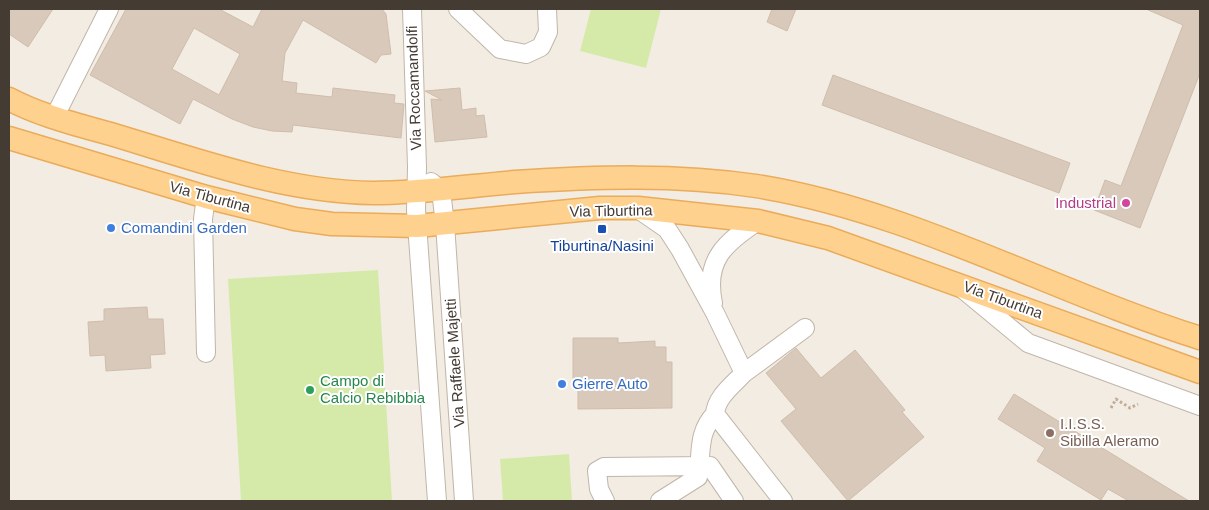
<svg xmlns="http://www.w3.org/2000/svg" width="1209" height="510" font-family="Arial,sans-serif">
<rect width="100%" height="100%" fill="#f3ece3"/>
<path fill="#d5eaa9" d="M 591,9 L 661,9 L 646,68 L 580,51 Z
M 378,270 L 392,501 L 241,501 L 228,279 Z
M 569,454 L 572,501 L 503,501 L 500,459 Z"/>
<path fill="#d8c9bb" stroke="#d0bdab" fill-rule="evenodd" d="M 9,9 L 53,9 L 28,47 L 9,34 Z
M 126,9 L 219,9 L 253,27 L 262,9 L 382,9 L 386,14 L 391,54 L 381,55 L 376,63 L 303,20 L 285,53 L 282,81 L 297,83 L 296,93 L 332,97 L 333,88 L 395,95 L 394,103 L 404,104 L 401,138 L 293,125 L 292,132 L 272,131 L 253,127 L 232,119 L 193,99 L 180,124 L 90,75 ZM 194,28 L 240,54 L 219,95 L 172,69 Z
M 772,9 L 796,9 L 787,31 L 767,22 Z
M 1146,9 L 1200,9 L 1200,73 L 1140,228 L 1094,210 L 1105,180 L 1121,186 L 1183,25 Z
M 833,75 L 1070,163 L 1059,193 L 822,105 Z
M 460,88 L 462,110 L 476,108 L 476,116 L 484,115 L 487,137 L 435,142 L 431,99 L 442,100 L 425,91 Z
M 147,307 L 148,319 L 163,319 L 165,354 L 150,355 L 151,368 L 106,371 L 105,355 L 90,356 L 88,322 L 104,321 L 104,309 Z
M 573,338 L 618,338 L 618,343 L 655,341 L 655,347 L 666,347 L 666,362 L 672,362 L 672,408 L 578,409 L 578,387 L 573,387 Z
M 796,348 L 821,378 L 855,350 L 905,410 L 902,412 L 924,437 L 848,501 L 781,421 L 796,409 L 766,373 Z
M 1014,394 L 1189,501 L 1129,501 L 1108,489 L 1101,500 L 1037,461 L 1045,448 L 998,419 Z"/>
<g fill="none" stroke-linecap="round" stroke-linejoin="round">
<g stroke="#c1b5a8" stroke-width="20">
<path id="minor" d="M 412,9 L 417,167 L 416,210 L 437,501
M 458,9 L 500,49 L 526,54 L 541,47 L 548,32 L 547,9
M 55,116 L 109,9
M 431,182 L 441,191 L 445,224 L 464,501
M 638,209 L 667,229 L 680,249 L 715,313 L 744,373 L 805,328
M 964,290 L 1028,343 L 1200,406
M 713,303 C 704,260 725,243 758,221
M 206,353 L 203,219 L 206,197
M 744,373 C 733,385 716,397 715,414 L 783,501
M 605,501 L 599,489 L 597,471 L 604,467 L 710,466 L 734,501
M 660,501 L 698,477 C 702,453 697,433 715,414"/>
</g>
<g stroke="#eaac5a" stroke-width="25">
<path id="major" d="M 9,99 C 41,116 79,125 114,135 C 197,160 285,192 373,193 C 421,193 467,186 515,182 C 595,177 676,174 756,186 C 909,210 1053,292 1200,338
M 9,138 L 206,197 L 295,219 L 332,224 L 417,226 L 600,208 L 638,208 L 758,221 L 828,238 L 1200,372"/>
</g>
<path stroke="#c1ac96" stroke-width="3" stroke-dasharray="2.5 2.5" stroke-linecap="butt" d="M 1111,408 L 1116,399 L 1130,408 L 1138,404"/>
<use href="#minor" stroke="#fff" stroke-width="18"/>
<use href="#major" stroke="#ffd18f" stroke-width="22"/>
</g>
<circle fill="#d1479c" stroke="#fff" stroke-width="2" cx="1126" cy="203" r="5"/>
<g fill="#3f7fe0" stroke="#fff" stroke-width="2">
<circle cx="111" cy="228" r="5"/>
<circle cx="562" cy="384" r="5"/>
</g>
<rect fill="#1a4fb4" stroke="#fff" stroke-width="2" x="597" y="224" width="10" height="10" rx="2.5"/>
<circle fill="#2e9e5b" stroke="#fff" stroke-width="2" cx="310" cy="390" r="5"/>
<circle fill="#8d6e63" stroke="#fff" stroke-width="2" cx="1050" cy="433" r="5"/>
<g text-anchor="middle" stroke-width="4" stroke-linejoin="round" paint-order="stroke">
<g font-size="15" fill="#443b33" stroke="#fff">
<text transform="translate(414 88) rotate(-92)" y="5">Via Roccamandolfi</text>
<text transform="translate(210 197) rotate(15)" y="5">Via Tiburtina</text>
<text transform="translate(611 211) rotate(-1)" y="5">Via Tiburtina</text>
<text transform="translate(1003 300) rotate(20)" y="5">Via Tiburtina</text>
<text transform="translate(455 363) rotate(-94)" y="5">Via Raffaele Majetti</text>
</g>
<g font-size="15" fill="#b23c85" stroke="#fff" text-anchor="end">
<text x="1116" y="208">Industrial</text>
</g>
<g font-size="15" fill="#366cbe" stroke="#fff" text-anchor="start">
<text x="121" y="233">Comandini Garden</text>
<text x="572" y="389">Gierre Auto</text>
</g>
<g font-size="15" fill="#164399" stroke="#fff">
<text x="602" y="251">Tiburtina/Nasini</text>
</g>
<g font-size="15" fill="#27864d" stroke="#fff" text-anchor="start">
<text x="320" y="386">Campo di<tspan x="320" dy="17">Calcio Rebibbia</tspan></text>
</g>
<g font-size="15" fill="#785e54" stroke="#fff" text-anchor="start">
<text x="1060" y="429">I.I.S.S.<tspan x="1060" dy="17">Sibilla Aleramo</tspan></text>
</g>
</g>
<rect width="1209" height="510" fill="none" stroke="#443b33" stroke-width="20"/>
</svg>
